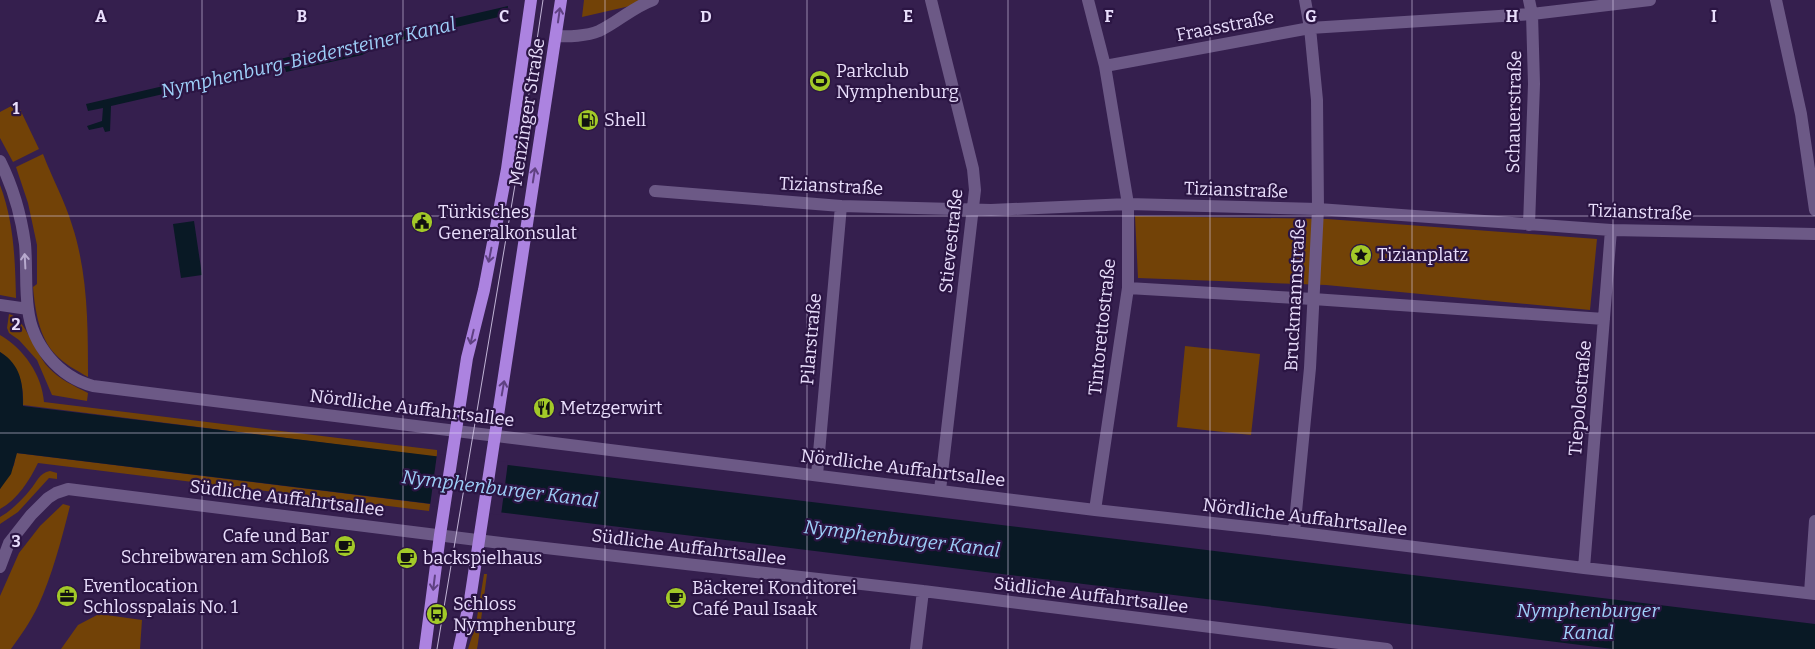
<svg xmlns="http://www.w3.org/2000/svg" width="1815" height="649" font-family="Bitter,serif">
<rect width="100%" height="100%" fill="#351f4e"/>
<path fill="#724207" d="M 584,0 L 656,0 L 582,17 Z
M 17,103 L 39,149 L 13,162 L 0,138 L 0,112 Z
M 43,154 C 52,178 65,201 72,225 C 88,273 88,327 88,377 C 76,370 64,364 55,354 C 39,337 35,310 33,287 L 37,284 L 37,245 L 28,203 L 16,167 Z
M 0,185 C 14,222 15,259 16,298 L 0,295 Z
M 1135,216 L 1327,219 L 1597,239 L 1590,310 L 1326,285 L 1138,278 Z
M 9,314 C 25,318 35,353 48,367 C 59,379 74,386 88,393 L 87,401 L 52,395 L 37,360 L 19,340 L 9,333 L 7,328 Z
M 0,335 C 24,349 42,375 44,402 L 437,450 L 437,457 L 23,405 C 24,384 19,365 0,352 Z
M 1185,346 L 1260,354 L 1251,435 L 1177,427 Z
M 16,453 L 430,504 L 429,511 L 38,463 C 29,481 18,499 0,509 L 0,489 L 14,465 Z
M 50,471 L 57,473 L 57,479 L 49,478 L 18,512 L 0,524 L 0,517 C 11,511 22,500 30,490 C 37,482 39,473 50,471 Z
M 63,504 L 70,506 C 62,538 52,576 38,606 C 31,621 21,635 11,649 L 0,649 L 0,596 L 19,553 L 40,526 Z
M 484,574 L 487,574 L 478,643 L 477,649 L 468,649 L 476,624 Z
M 99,614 L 142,620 L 140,649 L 61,649 L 78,625 Z"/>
<path fill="#091925" d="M 508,6 L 507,15 L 384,44 L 362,55 L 286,72 L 285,68 L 242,76 L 111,106 L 110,131 L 105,132 L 103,127 L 89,130 L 87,126 L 102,121 L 103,108 L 88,111 L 86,104 Z
M 194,221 L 202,275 L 181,278 L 173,224 Z
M 0,352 C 21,365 23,383 23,406 L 1815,624 L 1815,649 L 1613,649 L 17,453 L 11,474 L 0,489 Z"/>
<path fill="#351f4e" d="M 437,454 L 508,462 L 501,515 L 430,506 Z"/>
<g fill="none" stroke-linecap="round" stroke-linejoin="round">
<path stroke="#6c5986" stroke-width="12" d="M 931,0 L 973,169 L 975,190 L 940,490
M 1088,0 L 1105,66 L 1128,204 L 1128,288 L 1095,510
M 1529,0 L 1532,14 L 1534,84 L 1529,225
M 1776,0 L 1801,114 L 1815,210
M 556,36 C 568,37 587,36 599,31 C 618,22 633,7 653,0
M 1105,66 L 1310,28 L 1532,14 L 1650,0
M 0,161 C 13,187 21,215 25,244 C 27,266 25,288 28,309 C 32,345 59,377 93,386 L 1095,510 L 1294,532 L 1584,568 L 1815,594
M 655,191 L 841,206 L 991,210 L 1128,204 L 1318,209 L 1611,230 L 1815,234
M 1128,288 L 1313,299 L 1604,319
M 0,305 L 28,309
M 817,475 L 841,206
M 1294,532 L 1310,368 L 1318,209 L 1317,100 L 1310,28 L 1305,0
M 0,567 L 9,543 L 31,515 L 48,498 L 56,493 L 68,489 L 493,542 L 923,591 L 1387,649
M 1584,568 L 1611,230
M 1810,593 L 1815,521
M 916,649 L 923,591"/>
<path stroke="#ac83e0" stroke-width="12" d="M 425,649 L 440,535 L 467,358 L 484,290 L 507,169 L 531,0
M 459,649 L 470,600 L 561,0"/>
<path stroke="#c1b4d6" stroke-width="1" d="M 437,649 L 517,173 L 543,0"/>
</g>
<defs><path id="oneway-shaft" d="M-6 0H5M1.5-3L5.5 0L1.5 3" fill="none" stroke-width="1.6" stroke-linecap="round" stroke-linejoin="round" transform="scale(1.25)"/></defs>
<g stroke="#5f4182">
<use href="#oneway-shaft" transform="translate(559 15) rotate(-82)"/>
<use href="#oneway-shaft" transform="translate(534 175) rotate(-81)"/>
<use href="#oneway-shaft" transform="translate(490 255) rotate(101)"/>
<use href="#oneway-shaft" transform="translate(472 337) rotate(103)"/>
<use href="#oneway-shaft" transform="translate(503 388) rotate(-80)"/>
<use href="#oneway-shaft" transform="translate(434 583) rotate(97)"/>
</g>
<use stroke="#b7a9cd" href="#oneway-shaft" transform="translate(25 261) rotate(-93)"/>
<path fill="none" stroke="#e9defc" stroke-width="1" stroke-opacity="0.55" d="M 202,0 L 202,649M 403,0 L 403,649M 605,0 L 605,649M 807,0 L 807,649M 1008,0 L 1008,649M 1210,0 L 1210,649M 1412,0 L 1412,649M 1613,0 L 1613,649M 0,216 L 1815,216M 0,433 L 1815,433"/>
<defs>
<g id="stadium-disc" transform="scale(1.125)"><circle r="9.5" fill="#a2c928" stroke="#2b1543"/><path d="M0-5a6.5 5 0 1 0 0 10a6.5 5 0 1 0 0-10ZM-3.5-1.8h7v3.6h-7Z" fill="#111"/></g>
<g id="fuel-disc" transform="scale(1.125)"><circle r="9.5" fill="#a2c928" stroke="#2b1543"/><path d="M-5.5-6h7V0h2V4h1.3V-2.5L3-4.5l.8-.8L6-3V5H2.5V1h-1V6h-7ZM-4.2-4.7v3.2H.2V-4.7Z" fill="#111"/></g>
<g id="civic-disc" transform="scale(1.125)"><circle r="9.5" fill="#a2c928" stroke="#2b1543"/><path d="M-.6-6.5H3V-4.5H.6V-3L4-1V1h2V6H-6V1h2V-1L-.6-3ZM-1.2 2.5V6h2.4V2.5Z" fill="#111"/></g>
<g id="sight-disc" transform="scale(1.125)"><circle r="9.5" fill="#a2c928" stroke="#2b1543"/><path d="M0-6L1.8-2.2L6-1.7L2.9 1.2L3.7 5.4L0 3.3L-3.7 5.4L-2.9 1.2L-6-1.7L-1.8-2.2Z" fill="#111"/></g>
<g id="restaurant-disc" transform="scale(1.125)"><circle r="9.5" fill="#a2c928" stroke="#2b1543"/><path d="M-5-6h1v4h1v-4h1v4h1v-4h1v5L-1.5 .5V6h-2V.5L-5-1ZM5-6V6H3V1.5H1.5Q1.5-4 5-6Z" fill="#111"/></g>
<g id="cafe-disc" transform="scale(1.125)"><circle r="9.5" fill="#a2c928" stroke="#2b1543"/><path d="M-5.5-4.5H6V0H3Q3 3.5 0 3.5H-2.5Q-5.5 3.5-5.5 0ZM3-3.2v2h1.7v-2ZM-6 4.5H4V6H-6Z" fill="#111"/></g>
<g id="office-disc" transform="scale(1.125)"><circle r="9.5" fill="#a2c928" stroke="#2b1543"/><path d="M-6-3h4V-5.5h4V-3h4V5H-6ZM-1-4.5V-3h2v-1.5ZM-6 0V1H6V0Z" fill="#111"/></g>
<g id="bus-disc" transform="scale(1.125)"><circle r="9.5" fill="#a2c928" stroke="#2b1543"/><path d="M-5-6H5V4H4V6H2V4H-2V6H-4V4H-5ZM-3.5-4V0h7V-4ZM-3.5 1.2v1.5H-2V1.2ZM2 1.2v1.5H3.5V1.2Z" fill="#111"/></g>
</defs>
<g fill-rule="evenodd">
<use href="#stadium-disc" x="820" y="81"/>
<use href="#fuel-disc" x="588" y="120"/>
<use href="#civic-disc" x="422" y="222"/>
<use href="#sight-disc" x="1361" y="255"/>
<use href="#restaurant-disc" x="544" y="408"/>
<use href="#cafe-disc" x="345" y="546"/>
<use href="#cafe-disc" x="407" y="558"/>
<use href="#office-disc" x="67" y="596"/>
<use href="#cafe-disc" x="676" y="598"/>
<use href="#bus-disc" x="437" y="614"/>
</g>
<g text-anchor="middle" stroke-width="4.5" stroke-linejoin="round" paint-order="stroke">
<g font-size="18" fill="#e9defc" stroke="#2b1543">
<text transform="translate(1225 26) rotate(-11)" y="6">Fraasstraße</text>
<text transform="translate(527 112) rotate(-81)" y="6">Menzinger Straße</text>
<text transform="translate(1514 112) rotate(-89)" y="6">Schauerstraße</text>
<text transform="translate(831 186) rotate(3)" y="6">Tizianstraße</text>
<text transform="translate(1236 190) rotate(2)" y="6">Tizianstraße</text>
<text transform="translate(1640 212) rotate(2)" y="6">Tizianstraße</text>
<text transform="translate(951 241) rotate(-84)" y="6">Stievestraße</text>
<text transform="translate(1295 295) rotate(-87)" y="6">Bruckmannstraße</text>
<text transform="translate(1102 327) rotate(-84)" y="6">Tintorettostraße</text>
<text transform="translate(811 339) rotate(-85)" y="6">Pilarstraße</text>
<text transform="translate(1580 398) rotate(-85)" y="6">Tiepolostraße</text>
<text transform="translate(412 408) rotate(7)" y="6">Nördliche Auffahrtsallee</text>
<text transform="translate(903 468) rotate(7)" y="6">Nördliche Auffahrtsallee</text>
<text transform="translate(287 498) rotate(7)" y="6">Südliche Auffahrtsallee</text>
<text transform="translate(1305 517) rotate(7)" y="6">Nördliche Auffahrtsallee</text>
<text transform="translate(689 547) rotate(7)" y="6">Südliche Auffahrtsallee</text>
<text transform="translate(1091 595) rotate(7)" y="6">Südliche Auffahrtsallee</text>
</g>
<g font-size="18" fill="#e9defc" stroke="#2b1543" text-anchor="start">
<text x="836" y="77">Parkclub<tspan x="836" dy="21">Nymphenburg</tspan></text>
<text x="604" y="126">Shell</text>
<text x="438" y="218">Türkisches<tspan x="438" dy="21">Generalkonsulat</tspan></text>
<text x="1377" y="261">Tizianplatz</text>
<text x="560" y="414">Metzgerwirt</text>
<text x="329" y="542" text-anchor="end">Cafe und Bar<tspan x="329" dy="21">Schreibwaren am Schloß</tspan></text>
<text x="423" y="564">backspielhaus</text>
<text x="83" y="592">Eventlocation<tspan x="83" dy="21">Schlosspalais No. 1</tspan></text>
<text x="692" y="594">Bäckerei Konditorei<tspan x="692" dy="21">Café Paul Isaak</tspan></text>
<text x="453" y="610">Schloss<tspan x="453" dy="21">Nymphenburg</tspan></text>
</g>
<g font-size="19" font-style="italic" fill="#9ed0f9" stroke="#2b1543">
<text transform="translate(308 57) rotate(-13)" y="7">Nymphenburg-Biedersteiner Kanal</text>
<text transform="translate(500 488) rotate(7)" y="7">Nymphenburger Kanal</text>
<text transform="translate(902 538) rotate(7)" y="7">Nymphenburger Kanal</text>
<text x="1588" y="617">Nymphenburger<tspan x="1588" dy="22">Kanal</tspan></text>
</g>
</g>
<g font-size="16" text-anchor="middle" font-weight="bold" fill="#e9defc" stroke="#2b1543" stroke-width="4.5" stroke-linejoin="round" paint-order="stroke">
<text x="101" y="22">A</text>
<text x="302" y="22">B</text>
<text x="504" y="22">C</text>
<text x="706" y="22">D</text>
<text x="908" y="22">E</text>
<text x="1109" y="22">F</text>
<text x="1311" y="22">G</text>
<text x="1512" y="22">H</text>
<text x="1714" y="22">I</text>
<text x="16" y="114">1</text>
<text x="16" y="330">2</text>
<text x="16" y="547">3</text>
</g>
</svg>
